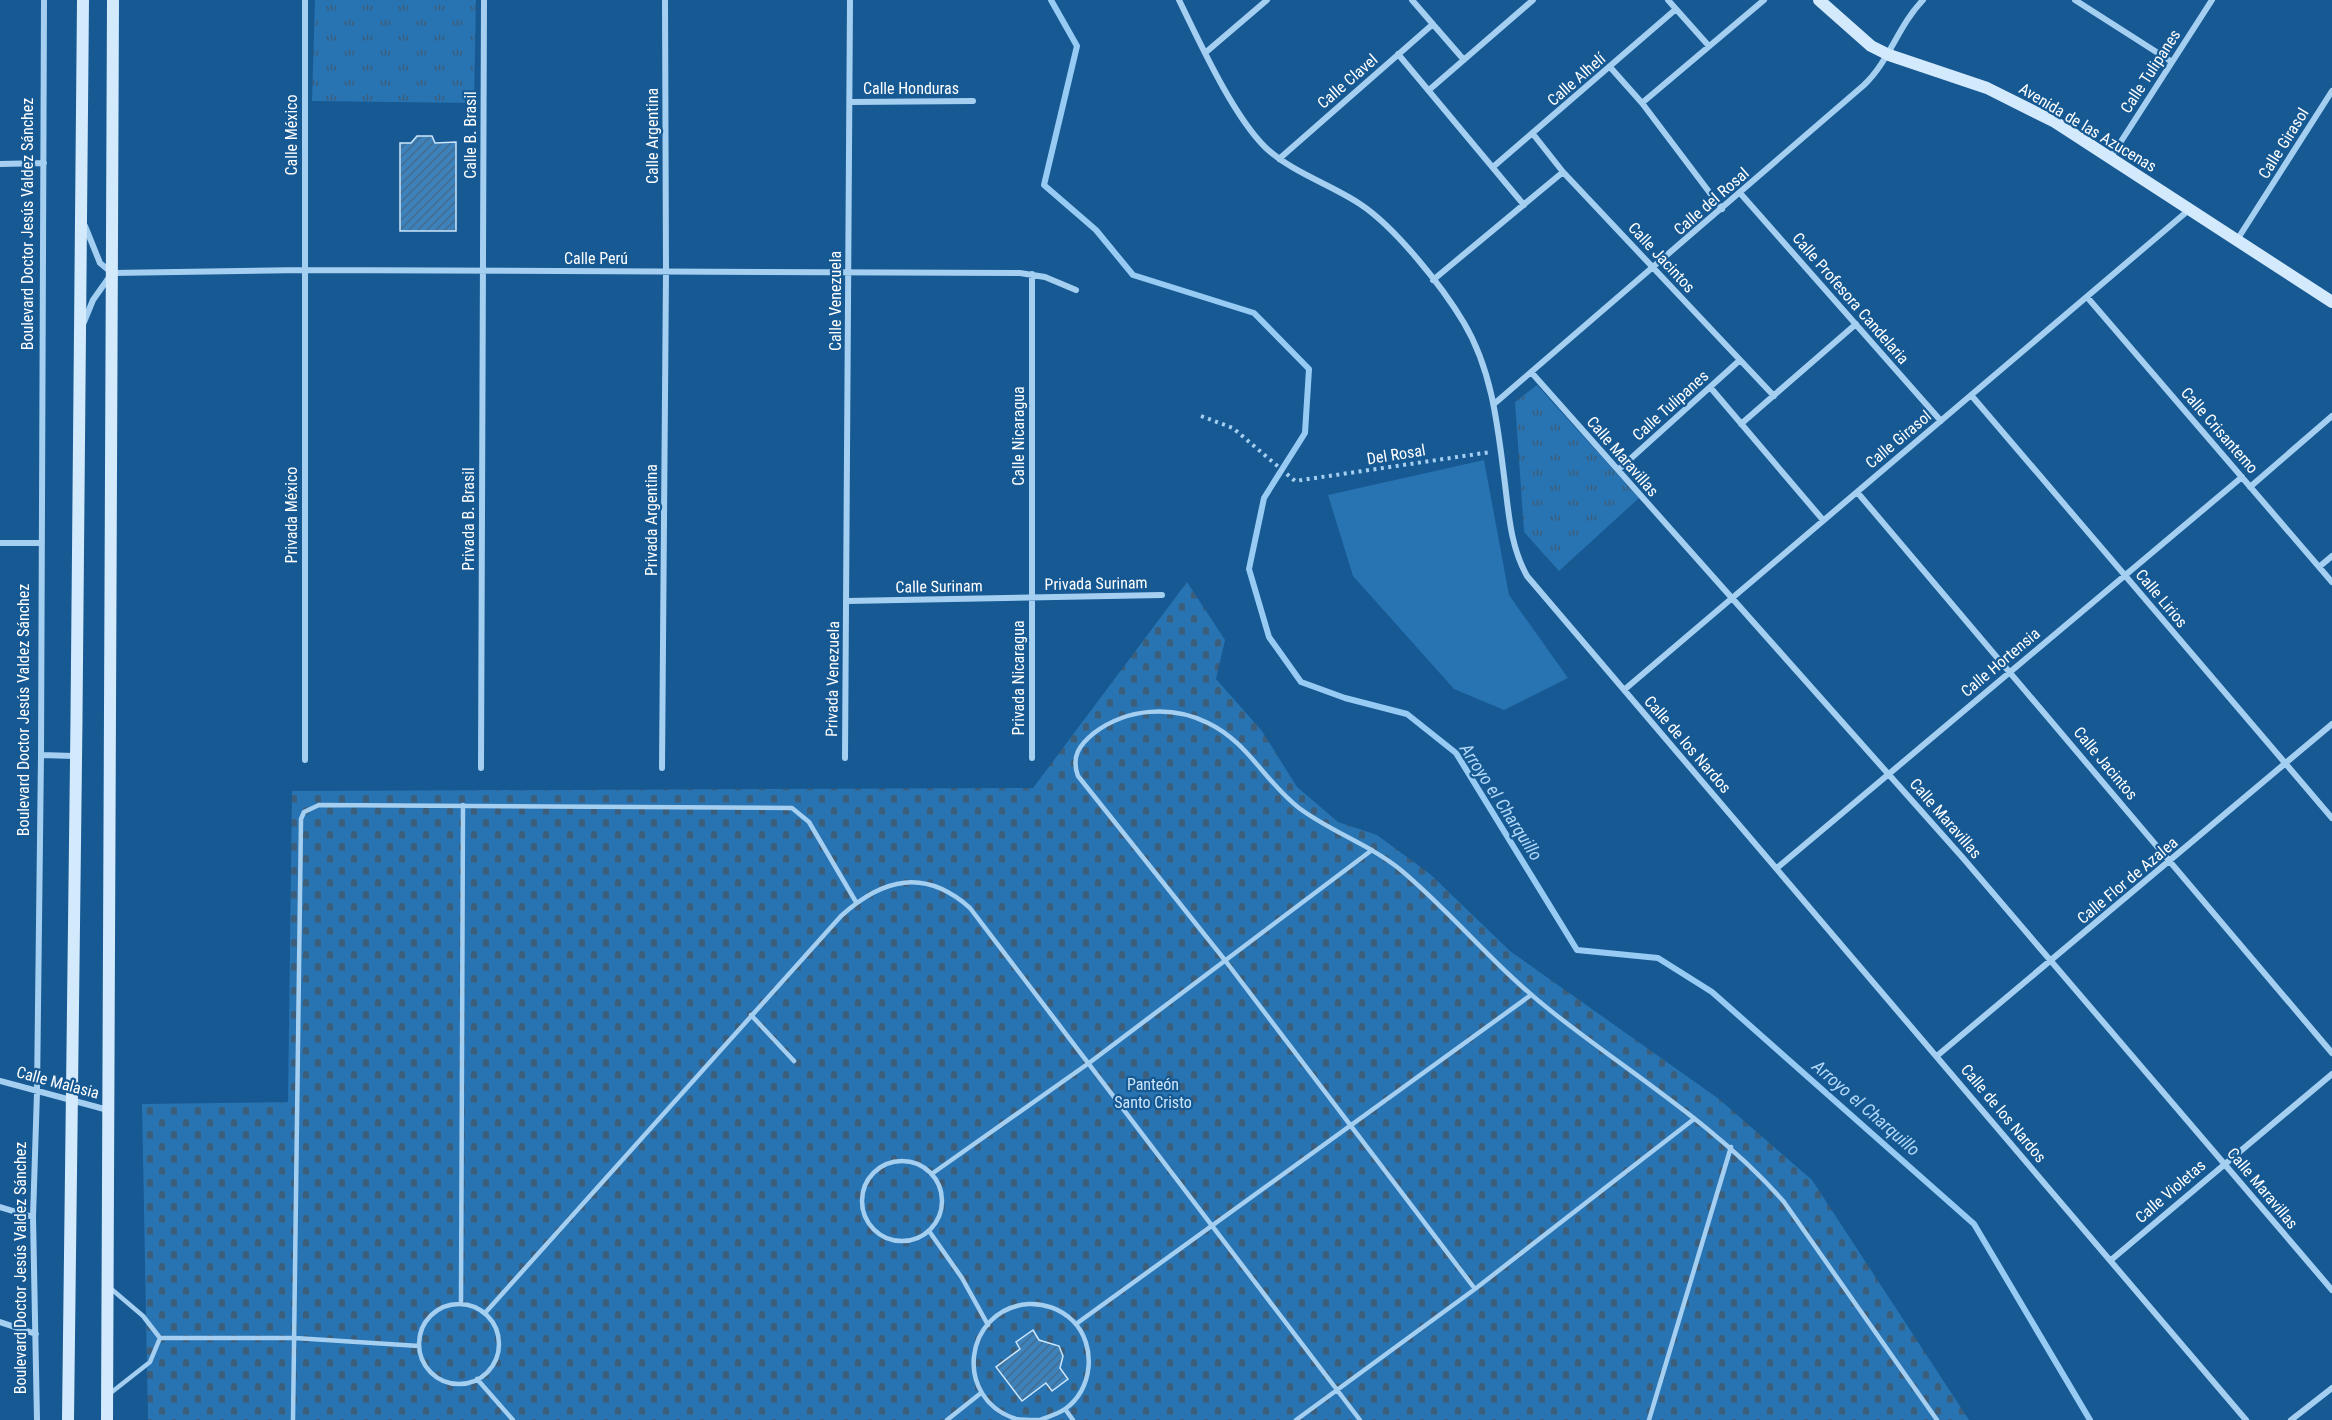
<svg xmlns="http://www.w3.org/2000/svg" width="2332" height="1420" font-family="'Roboto Condensed',sans-serif">
<defs>
<pattern id="cemetery-stones" width="16" height="16" patternUnits="userSpaceOnUse" patternTransform="scale(1.5)"><rect width="16" height="16" fill="#2873b2"/><path d="M2 7V4a2 2 0 0 1 4 0v3zM10 15v-3a2 2 0 0 1 4 0v3z" fill="#3c5e7a"/></pattern>
<pattern id="park-tufts" width="24" height="20" patternUnits="userSpaceOnUse" patternTransform="scale(1.5)"><rect width="24" height="20" fill="#2873b2"/><path d="M3 7l-1-3M5 7V3M7 7l1-3M15 17l-1-3M17 17v-4M19 17l1-3" fill="none" stroke="#3c5e7a"/></pattern>
<pattern id="building-hatch" width="6" height="6" patternUnits="userSpaceOnUse" patternTransform="scale(1.5)"><rect width="6" height="6" fill="#3e82bb"/><path d="M-1 1l2-2M0 6l6-6M5 7l2-2" fill="none" stroke="#446c8f"/></pattern>
</defs>
<rect width="100%" height="100%" fill="#165993"/>
<path fill="url(#cemetery-stones)" d="M 1187,582 L 1225,640 L 1216,679 L 1262,731 L 1297,787 L 1338,822 L 1377,835 L 1430,874 L 1510,951 L 1719,1099 L 1812,1180 L 1969,1420 L 148,1420 L 142,1104 L 288,1102 L 292,791 L 1033,788 Z"/>
<path fill="url(#park-tufts)" d="M 315,0 L 476,0 L 474,103 L 312,101 Z
M 1537,385 L 1639,498 L 1559,571 L 1524,532 L 1515,402 Z"/>
<path fill="#2873b2" d="M 1484,460 L 1509,595 L 1568,678 L 1504,710 L 1454,689 L 1353,576 L 1328,495 Z"/>
<g fill="none" stroke-linecap="round" stroke-linejoin="round">
<path stroke="#97cbf4" stroke-width="6" d="M 1051,0 L 1077,46 L 1044,185 L 1096,230 L 1133,275 L 1254,313 L 1309,369 L 1305,433 L 1264,498 L 1249,569 L 1269,637 L 1301,682 L 1345,698 L 1407,714 L 1456,753 L 1577,950 L 1658,958 L 1712,992 L 1974,1224 L 2090,1420"/>
</g>
<path fill="url(#building-hatch)" stroke="#cce6fc" stroke-width="1.5" d="M 417,136 L 432,136 L 435,143 L 456,142 L 456,231 L 400,231 L 400,143 L 411,143 Z
M 1033,1330 L 1039,1340 L 1059,1346 L 1063,1356 L 1060,1368 L 1068,1379 L 1052,1391 L 1046,1383 L 1022,1401 L 996,1367 L 1020,1349 L 1016,1342 Z"/>
<g fill="none" stroke-linecap="round" stroke-linejoin="round">
<path stroke="#a5cff1" stroke-width="4" stroke-dasharray="3 4.5" stroke-linecap="butt" d="M 1201,416 L 1233,428 L 1295,481 L 1491,452"/>
<path stroke="#a5cff1" stroke-width="4.5" d="M 751,1015 L 794,1061
M862 1201a40 40 0 1 1 80 0a40 40 0 1 1-80 0Z
M 933,1173 L 1089,1063 L 1372,850
M 929,1231 L 962,1278 L 988,1325
M 109,1287 L 143,1316 L 160,1338
M 1475,1289 L 1224,959 L 1078,776 C 1071,757 1079,745 1094,733 C 1127,708 1172,705 1208,723 C 1248,742 1265,782 1299,808 C 1331,832 1371,845 1402,871 C 1454,915 1497,969 1551,1011 C 1629,1073 1718,1126 1784,1202 L 1937,1420
M 461,1303 L 463,805
M419 1344a40 40 0 1 1 80 0a40 40 0 1 1-80 0Z
M 485,1313 L 841,916 C 883,878 925,868 970,908 L 1360,1420
M 1076,1324 L 1531,995
M 160,1338 L 295,1338 L 419,1346
M 477,1379 L 513,1420
M 108,1395 L 150,1362 L 160,1338
M 1065,1409 L 1073,1420
M 293,1420 L 301,819 L 304,812 L 319,805 L 792,808 L 809,822 L 856,902
M 947,1420 L 981,1393
M 1039,1420 C 1032,1420 1023,1420 1016,1419 C 953,1399 963,1310 1028,1304 C 1044,1303 1061,1309 1073,1321 C 1097,1345 1093,1390 1065,1409 C 1058,1414 1047,1417 1040,1420
M 1296,1420 L 1475,1289 L 1694,1119
M 1649,1420 L 1731,1147"/>
<path stroke="#a5cff1" stroke-width="6" d="M 305,0 L 305,760
M 1179,0 C 1200,43 1233,116 1266,148 C 1293,173 1330,184 1360,204 C 1395,227 1442,286 1464,323 C 1493,372 1498,429 1505,484 C 1509,517 1511,547 1527,576 L 2246,1420
M 1412,0 L 1464,60
M 1668,0 L 1708,45
M 2075,0 L 2172,62
M 1205,53 L 1267,0
M 1398,54 L 1524,205
M 1610,67 L 1642,103 L 1722,209
M 1429,90 L 1533,0
M 850,102 L 973,101
M 1642,103 L 1764,0
M 1533,134 L 1563,172 L 1774,396
M 2111,157 L 2212,0
M 1279,159 L 1433,24
M 0,164 L 44,163
M 1493,167 L 1676,9
M 1740,193 L 1941,421
M 85,226 L 100,263 L 112,273 L 304,270 L 1020,273 L 1045,277 L 1076,290
M 2237,240 L 2332,91
M 1433,280 L 1563,172
M 2087,297 L 2332,582
M 84,322 L 93,300 L 110,276
M 1531,372 L 1963,858 L 2332,1290
M 1710,387 L 1823,520
M 1971,395 L 2332,818
M 1494,404 L 1864,85 C 1890,60 1898,26 1923,0
M 1741,424 L 1856,324
M 1618,470 L 1740,360
M 2250,487 L 2332,416
M 1857,492 L 2332,1053
M 0,543 L 40,543
M 2319,567 L 2332,556
M 847,601 L 1162,595
M 1624,690 L 2190,209
M 41,755 L 74,756
M 845,758 L 850,0
M 1032,758 L 1032,274
M 481,768 L 484,0
M 662,768 L 666,272 L 665,0
M 1777,868 L 2242,477
M 1938,1055 L 2332,724
M 0,1081 L 108,1110
M 0,1207 L 33,1217
M 2111,1260 L 2332,1074
M 0,1322 L 36,1334
M 37,1420 L 33,1217 L 37,1092 L 41,755 L 44,0
M 2291,1420 L 2332,1388"/>
<path stroke="#d3e9fc" stroke-width="12" d="M 1819,0 L 1871,46 L 1889,55 L 1987,88 L 2055,122 L 2332,302
M 68,1420 C 72,947 82,473 83,0
M 107,1420 L 113,0"/>
</g>
<g text-anchor="middle" stroke-width="4.5" stroke-linejoin="round" paint-order="stroke">
<g font-size="16" fill="#fff" stroke="#165993">
<text transform="translate(2150 71) rotate(-57)" y="6">Calle Tulipanes</text>
<text transform="translate(1576 79) rotate(-41)" y="6">Calle Alhelí</text>
<text transform="translate(1347 81) rotate(-41)" y="6">Calle Clavel</text>
<text x="911" y="94">Calle Honduras</text>
<text transform="translate(2088 127) rotate(31)" y="6">Avenida de las Azucenas</text>
<text transform="translate(291 135) rotate(-90)" y="6">Calle México</text>
<text transform="translate(470 135) rotate(-90)" y="6">Calle B. Brasil</text>
<text transform="translate(652 136) rotate(-90)" y="6">Calle Argentina</text>
<text transform="translate(2283 143) rotate(-58)" y="6">Calle Girasol</text>
<text transform="translate(1711 201) rotate(-41)" y="6">Calle del Rosal</text>
<text transform="translate(27 224) rotate(-90)" y="6">Boulevard Doctor Jesús Valdez Sánchez</text>
<text transform="translate(1662 257) rotate(47)" y="6">Calle Jacintos</text>
<text x="596" y="264">Calle Perú</text>
<text transform="translate(1851 298) rotate(49)" y="6">Calle Profesora Candelaria</text>
<text transform="translate(835 301) rotate(-90)" y="6">Calle Venezuela</text>
<text transform="translate(1670 405) rotate(-42)" y="6">Calle Tulipanes</text>
<text transform="translate(2220 430) rotate(49)" y="6">Calle Crisantemo</text>
<text transform="translate(1018 436) rotate(-90)" y="6">Calle Nicaragua</text>
<text transform="translate(1898 439) rotate(-40)" y="6">Calle Girasol</text>
<text transform="translate(1396 454) rotate(-9)" y="6">Del Rosal</text>
<text transform="translate(1623 456) rotate(49)" y="6">Calle Maravillas</text>
<text transform="translate(291 515) rotate(-90)" y="6">Privada México</text>
<text transform="translate(468 519) rotate(-90)" y="6">Privada B. Brasil</text>
<text transform="translate(651 520) rotate(-90)" y="6">Privada Argentina</text>
<text transform="translate(1096 583) rotate(-1)" y="6">Privada Surinam</text>
<text transform="translate(939 586) rotate(-1)" y="6">Calle Surinam</text>
<text transform="translate(2162 598) rotate(50)" y="6">Calle Lirios</text>
<text transform="translate(2000 662) rotate(-40)" y="6">Calle Hortensia</text>
<text transform="translate(1018 678) rotate(-90)" y="6">Privada Nicaragua</text>
<text transform="translate(832 679) rotate(-89)" y="6">Privada Venezuela</text>
<text transform="translate(23 710) rotate(-90)" y="6">Boulevard Doctor Jesús Valdez Sánchez</text>
<text transform="translate(1688 744) rotate(49)" y="6">Calle de los Nardos</text>
<text transform="translate(2106 763) rotate(50)" y="6">Calle Jacintos</text>
<text transform="translate(1946 818) rotate(49)" y="6">Calle Maravillas</text>
<text transform="translate(2127 880) rotate(-40)" y="6">Calle Flor de Azalea</text>
<text transform="translate(58 1082) rotate(15)" y="6">Calle Malasia</text>
<text transform="translate(2004 1113) rotate(50)" y="6">Calle de los Nardos</text>
<text transform="translate(2263 1188) rotate(50)" y="6">Calle Maravillas</text>
<text transform="translate(2170 1191) rotate(-41)" y="6">Calle Violetas</text>
<text transform="translate(20 1268) rotate(-90)" y="6">Boulevard Doctor Jesús Valdez Sánchez</text>
</g>
<g font-size="16" fill="#cce6fc" stroke="#165993">
<text x="1153" y="1090">Panteón<tspan x="1153" dy="18">Santo Cristo</tspan></text>
</g>
<g font-size="18" font-style="italic" fill="#b1d8f8" stroke="#165993">
<text transform="translate(1501 802) rotate(57)" y="6">Arroyo el Charquillo</text>
<text transform="translate(1866 1108) rotate(41)" y="6">Arroyo el Charquillo</text>
</g>
</g>
</svg>
